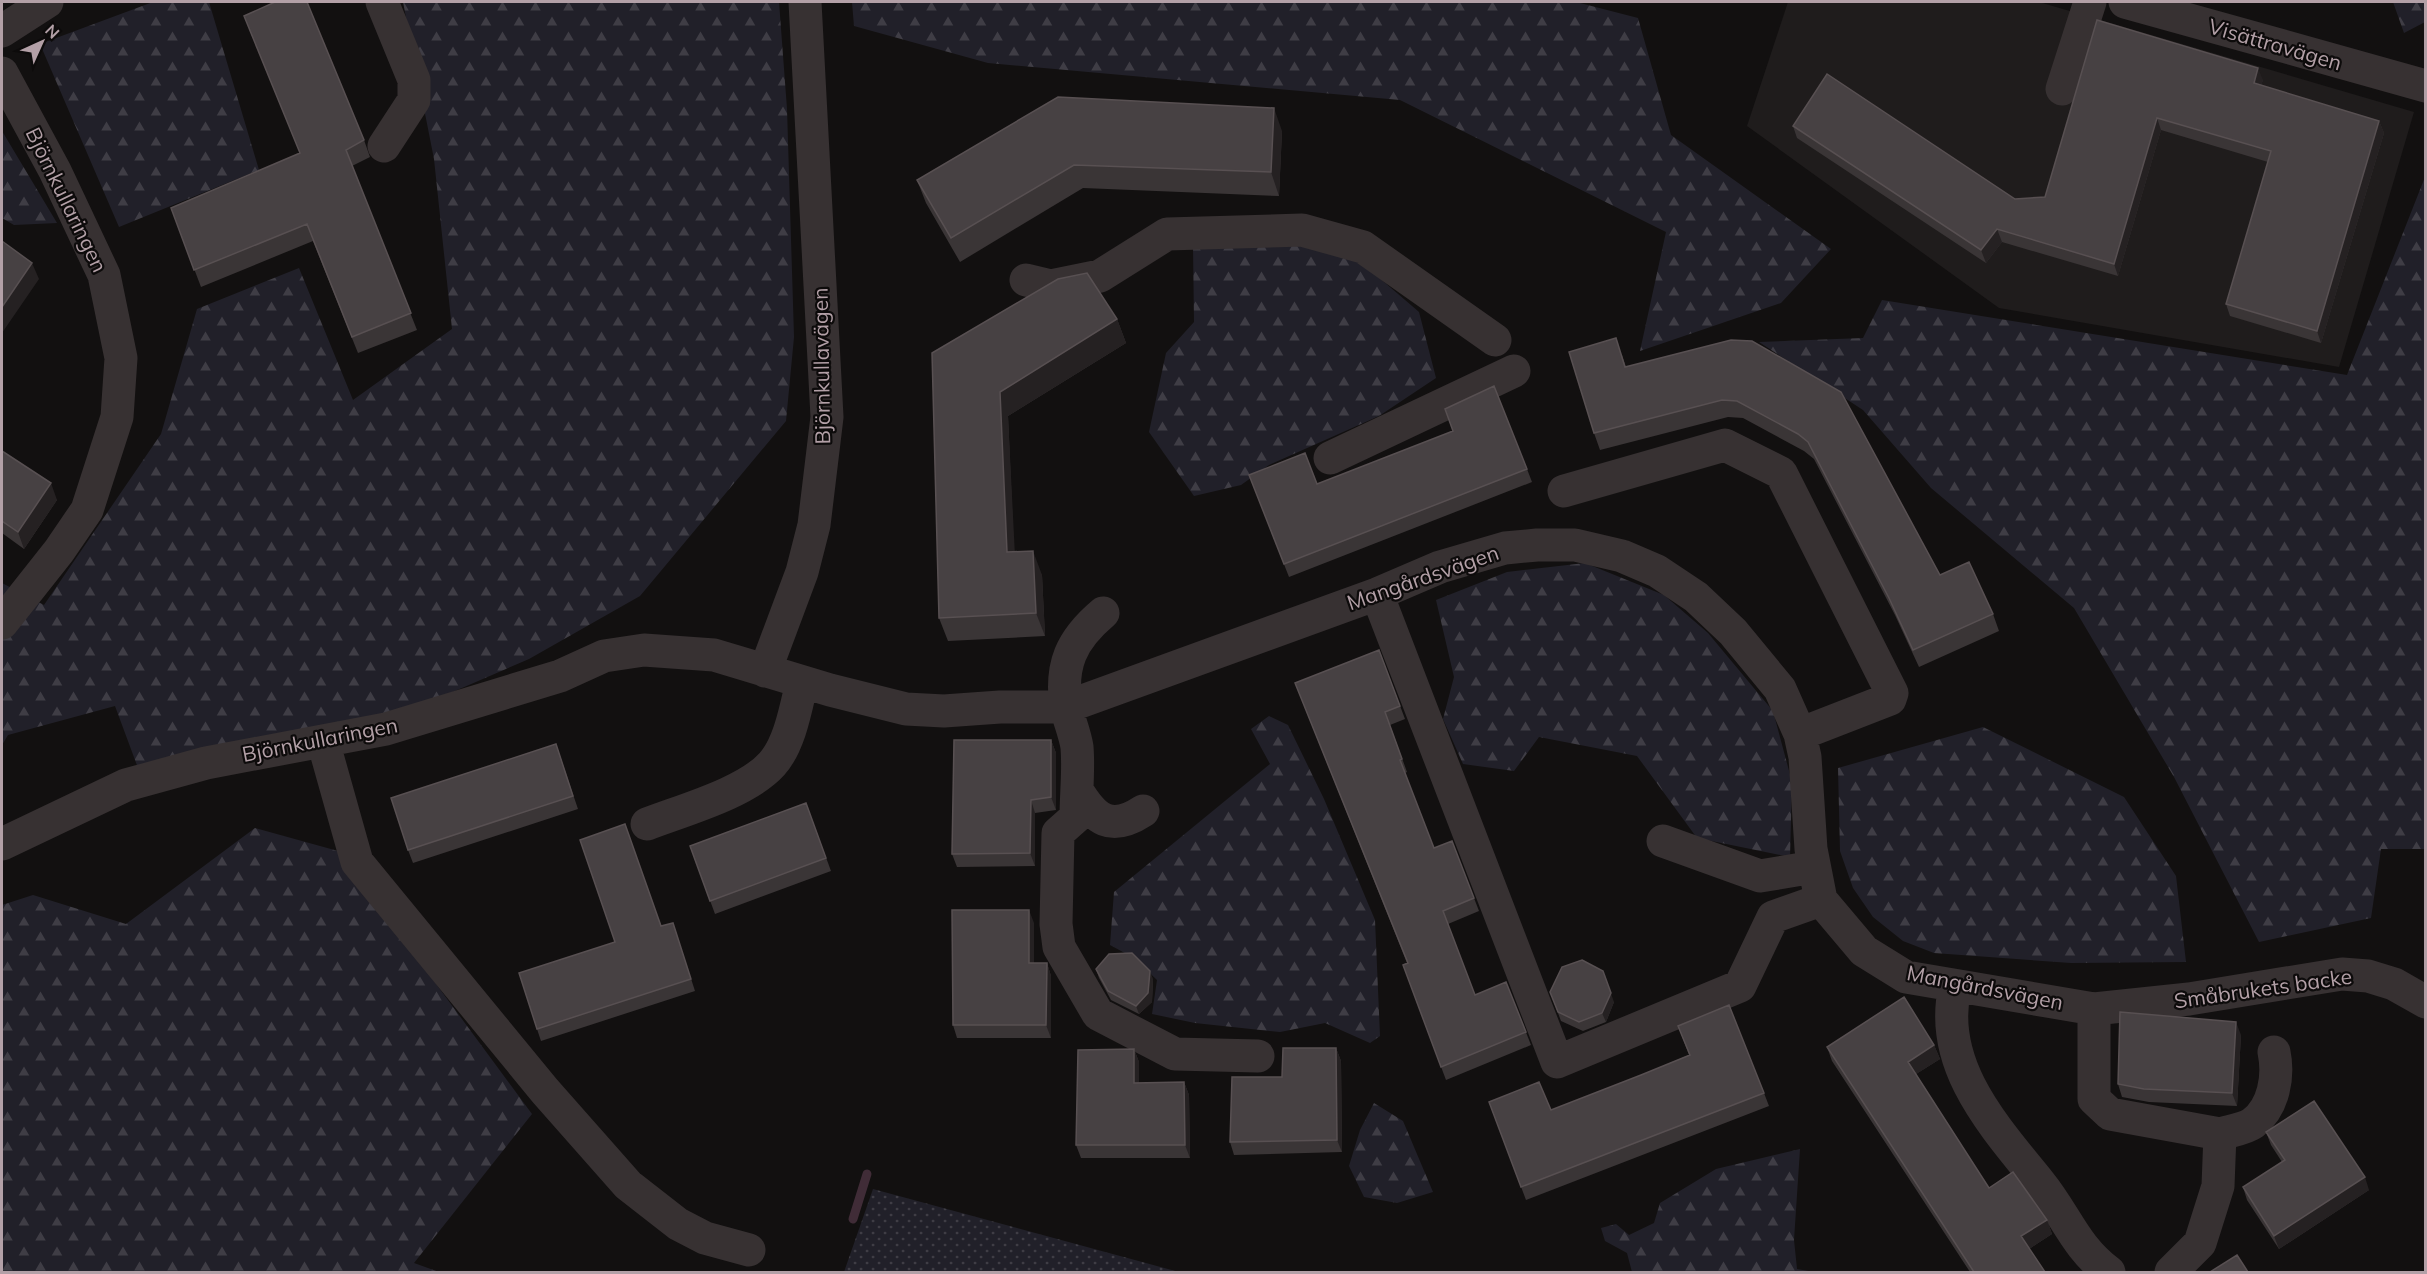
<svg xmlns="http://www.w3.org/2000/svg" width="2427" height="1274" font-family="Mulish,sans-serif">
<defs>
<pattern id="forest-firs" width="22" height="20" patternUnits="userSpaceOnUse" patternTransform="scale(1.5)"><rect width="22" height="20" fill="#212029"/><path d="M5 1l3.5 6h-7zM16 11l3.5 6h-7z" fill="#3f3d45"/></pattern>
<pattern id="park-dots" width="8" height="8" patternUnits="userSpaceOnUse" patternTransform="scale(1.5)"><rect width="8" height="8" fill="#212029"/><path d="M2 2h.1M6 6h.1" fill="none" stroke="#3f3d45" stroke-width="1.8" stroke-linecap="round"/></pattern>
</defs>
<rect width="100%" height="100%" fill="#121010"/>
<path fill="#1f1c1c" d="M 1788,2 L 2039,2 L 2414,112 L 2339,367 L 1999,308 L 1747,126 Z"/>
<path fill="url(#forest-firs)" d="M 153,2 L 209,2 L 259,170 L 119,227 L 40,44 Z
M 403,2 L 779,2 L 787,109 L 794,337 L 786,421 L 640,596 L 529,659 L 404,713 L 138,768 L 115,706 L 8,735 L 2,745 L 2,583 L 44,605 L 161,434 L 197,309 L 299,268 L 353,400 L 452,329 L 434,159 Z
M 852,2 L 1576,2 L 1638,18 L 1671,135 L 1831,249 L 1781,303 L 1640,351 L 1666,232 L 1400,100 L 988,63 L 854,26 Z
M 2393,2 L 2425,2 L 2425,22 L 2404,33 Z
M 2,131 L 57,223 L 14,225 L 2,218 Z
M 2425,177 L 2425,849 L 2381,849 L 2371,918 L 2259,942 L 2174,777 L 2074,608 L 1931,488 L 1863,410 L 1759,342 L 1863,338 L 1882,300 L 2347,375 Z
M 1284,240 L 1355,257 L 1419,312 L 1436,378 L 1379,416 L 1269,465 L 1241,485 L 1194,496 L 1149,432 L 1166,353 L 1194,322 L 1193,244 Z
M 1585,563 L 1664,595 L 1708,633 L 1773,711 L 1792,782 L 1790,857 L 1697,838 L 1637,756 L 1539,737 L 1514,771 L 1463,764 L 1443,719 L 1454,677 L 1436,600 L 1507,572 Z
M 1269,716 L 1288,725 L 1324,799 L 1375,920 L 1380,1036 L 1370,1043 L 1325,1023 L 1280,1032 L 1195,1023 L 1152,1014 L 1157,980 L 1134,958 L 1110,945 L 1114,892 L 1270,764 L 1251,729 Z
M 1983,727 L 2124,797 L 2176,876 L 2186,962 L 2071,963 L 1934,953 L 1903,941 L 1873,917 L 1853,888 L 1840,851 L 1838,768 Z
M 255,828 L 338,851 L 532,1114 L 414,1263 L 439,1272 L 2,1272 L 2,905 L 33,895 L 126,924 Z
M 1374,1103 L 1403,1121 L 1433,1192 L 1397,1203 L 1364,1197 L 1349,1166 L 1360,1130 Z
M 1800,1149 L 1794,1240 L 1797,1269 L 1814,1272 L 1632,1272 L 1627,1253 L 1605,1241 L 1601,1228 L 1616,1224 L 1629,1235 L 1654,1223 L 1660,1203 L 1716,1169 Z"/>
<path fill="url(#park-dots)" d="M 873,1189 L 1179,1272 L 844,1272 Z"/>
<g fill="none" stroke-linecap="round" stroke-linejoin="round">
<path stroke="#402c37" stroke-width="9" d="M 853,1219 L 867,1174"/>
<path stroke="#373132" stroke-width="33" d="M 382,2 L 414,80 L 414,100 L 384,146
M 2125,2 L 2426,86
M 2,31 L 47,2
M 2,73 L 55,171 L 104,275 L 121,358 L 117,417 L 87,510 L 59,551 L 2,623
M 2062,89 L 2090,2
M 1026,280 L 1051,286 L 1100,276 L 1167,234 L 1302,230 L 1363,247 L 1495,340
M 1330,458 L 1514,371
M 1564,491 L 1725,445 L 1781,473 L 1892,693 L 1890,699 L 1800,734
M 1377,594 L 1557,1062 L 1740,986 L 1773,917 L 1821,900
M 1103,613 C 1071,640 1060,665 1066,707 C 1069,720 1075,734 1077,747 C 1079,770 1076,794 1076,817 L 1058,833 L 1056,924 L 1059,947 L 1098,1014 L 1175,1054 L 1258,1056
M 765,671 L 802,572 L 814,525 L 827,417 L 805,2
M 323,741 L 357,862 L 545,1091 L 628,1185 L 678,1224 L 705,1238 L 749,1250
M 1077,790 C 1095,820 1111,832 1143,811
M 647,824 C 683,810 746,793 772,764 C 790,744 796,707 802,682
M 1663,841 L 1760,876 L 1814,867
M 2,844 L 126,785 L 206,763 L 386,729 L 560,676 L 604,656 L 644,650 L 714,655 L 830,690 L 906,709 L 944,711 L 1000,707 L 1066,707 L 1377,594 L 1440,567 L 1505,548 L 1537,545 L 1575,545 L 1622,556 L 1657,571 L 1696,597 L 1733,632 L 1780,689 L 1800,734 L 1805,757 L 1811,849 L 1821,900 L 1864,951 L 1906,977 L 2094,1009 L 2189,999 L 2342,974 L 2368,976 L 2394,984 L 2426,1002
M 1955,987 C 1937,1065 1994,1126 2040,1183 C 2066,1215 2075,1247 2109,1272
M 2094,1009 L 2094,1099 L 2110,1114 L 2220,1134 L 2218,1186 L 2200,1243 L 2171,1272
M 2220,1134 C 2230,1131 2245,1129 2253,1123 C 2274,1107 2279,1076 2274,1052"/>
</g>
<path fill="#3a3536" d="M 244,16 L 364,140 L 370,157 L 352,166 L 417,330 L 358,353 L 313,241 L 201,287 L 171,208 L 300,153 Z
M 2097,20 L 2263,80 L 2261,85 L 2379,121 L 2384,133 L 2321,343 L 2230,316 L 2226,304 L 2268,162 L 2161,130 L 2118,276 L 2002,242 L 1986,263 L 1797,138 L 1793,126 L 2015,199 L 2045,197 Z
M 1282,131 L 1279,196 L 1083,188 L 960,262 L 926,203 L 917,180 Z
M 1117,319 L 1126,343 L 1008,416 L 1014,552 L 1042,575 L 1045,636 L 948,641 L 939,618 L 932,353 Z
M 1731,340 L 1940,575 L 1993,614 L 1999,631 L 1919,667 L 1895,615 L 1814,459 L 1804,451 L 1743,418 L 1728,417 L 1600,450 L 1594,433 L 1622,355 L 1626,367 Z
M 2,451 L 57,500 L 24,549 L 2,533 Z
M 1527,469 L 1532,482 L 1289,577 L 1254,488 Z
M 1379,650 L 1405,719 L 1390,725 L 1407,772 L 1405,773 L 1434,848 L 1452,841 L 1479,911 L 1448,924 L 1475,995 L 1506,982 L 1531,1045 L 1446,1080 L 1403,965 L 1407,963 L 1295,683 Z
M 1051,740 L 1056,753 L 1056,810 L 1035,813 L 1035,866 L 957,867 L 952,854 Z
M 556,744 L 578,809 L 413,863 L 408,850 Z
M 806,803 L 831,871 L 715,914 L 690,846 Z
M 673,923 L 695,991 L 541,1041 L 537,1029 L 661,926 Z
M 1034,923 L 1034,963 L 1047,963 L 1051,976 L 1051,1038 L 957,1038 L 953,1025 Z
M 1096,969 L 1153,979 L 1152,1002 L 1139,1014 L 1111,1000 L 1099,978 Z
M 1550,992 L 1614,1002 L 1606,1022 L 1583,1031 L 1561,1021 Z
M 1678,1026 L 1764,1093 L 1769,1106 L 1526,1200 L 1489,1102 L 1551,1110 L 1641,1075 L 1689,1055 Z
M 2241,1035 L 2237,1106 L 2149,1102 L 2122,1097 L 2118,1084 Z
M 1934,1045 L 1940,1059 L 1916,1074 L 1989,1188 L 2047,1220 L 2052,1234 L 2029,1249 L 2045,1272 L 1970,1272 L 1832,1061 L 1827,1047 Z
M 1336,1048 L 1341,1061 L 1342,1152 L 1234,1155 L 1230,1142 L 1282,1077 Z
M 1134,1049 L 1139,1062 L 1139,1083 L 1184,1082 L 1189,1095 L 1190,1158 L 1081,1158 L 1076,1145 Z
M 2266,1132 L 2369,1190 L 2279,1249 L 2247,1200 L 2243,1187 L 2282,1162 L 2271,1145 Z"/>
<path fill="#252122" d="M 2258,68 L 2263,80 L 2258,95 L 2254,83 Z
M 1274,108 L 1282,131 L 1279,196 L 1271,172 Z
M 2157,118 L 2161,130 L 2118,276 L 2114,264 Z
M 2379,121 L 2384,133 L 2321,343 L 2317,331 Z
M 1997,229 L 2002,242 L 1986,263 L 1981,250 Z
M 32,263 L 39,279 L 2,333 L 2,307 Z
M 1117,319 L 1126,343 L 1008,416 L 1016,576 L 1007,552 L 1000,392 Z
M 51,483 L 57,500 L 24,549 L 18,532 Z
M 1033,551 L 1042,575 L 1045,636 L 1036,613 Z
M 1051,740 L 1056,753 L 1056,810 L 1051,797 Z
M 1031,800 L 1035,813 L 1035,866 L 1030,853 Z
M 1029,910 L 1034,923 L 1034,976 L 1029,963 Z
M 1047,963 L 1051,976 L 1051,1038 L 1046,1025 Z
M 1150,971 L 1153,979 L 1152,1002 L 1139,1014 L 1136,1006 Z
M 1603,971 L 1614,1002 L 1606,1022 L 1602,1013 Z
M 2236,1022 L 2241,1035 L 2237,1106 L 2232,1093 Z
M 1934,1045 L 1940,1059 L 1913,1076 L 1908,1062 Z
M 1336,1048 L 1341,1061 L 1342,1152 L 1337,1140 Z
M 1134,1049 L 1139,1062 L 1139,1096 L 1134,1083 Z
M 1184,1082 L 1189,1095 L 1190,1158 L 1185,1145 Z
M 2365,1177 L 2369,1190 L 2279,1249 L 2274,1236 Z
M 2047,1220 L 2052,1234 L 2026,1251 L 2021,1236 Z"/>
<path fill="#474143" stroke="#585052" stroke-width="1.5" d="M 275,2 L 307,2 L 364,140 L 346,150 L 411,313 L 352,337 L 307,224 L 194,270 L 171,208 L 300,153 L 244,16 Z
M 2097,20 L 2258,68 L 2254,83 L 2379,121 L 2317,331 L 2226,304 L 2271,151 L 2157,118 L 2114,264 L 1997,229 L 1981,250 L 1793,126 L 1827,74 L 2015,199 L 2045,197 Z
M 1058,97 L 1274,108 L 1271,172 L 1074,165 L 951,238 L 917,180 Z
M 2,241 L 32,263 L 2,307 Z
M 1087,273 L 1117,319 L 1000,392 L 1007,552 L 1033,551 L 1036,613 L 939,618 L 932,353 L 1058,279 Z
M 1616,338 L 1625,367 L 1731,340 L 1752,341 L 1841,392 L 1940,575 L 1969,562 L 1993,614 L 1913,650 L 1889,598 L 1808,442 L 1798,434 L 1737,401 L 1722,400 L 1594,433 L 1569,352 Z
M 1494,386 L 1527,469 L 1284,564 L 1249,475 L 1305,453 L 1317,484 L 1453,431 L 1445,409 Z
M 2,451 L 51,483 L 18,532 L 2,521 Z
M 1379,650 L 1400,706 L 1385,712 L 1402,759 L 1400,760 L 1434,848 L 1452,841 L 1474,898 L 1443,911 L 1475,995 L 1506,982 L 1526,1032 L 1441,1067 L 1403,965 L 1408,963 L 1295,683 Z
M 954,740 L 1051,740 L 1051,797 L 1031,800 L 1030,853 L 952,854 Z
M 556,744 L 573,796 L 408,850 L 391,798 Z
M 806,803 L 826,858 L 710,901 L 690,846 Z
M 625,824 L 661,926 L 673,923 L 691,979 L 537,1029 L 519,973 L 615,942 L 580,840 Z
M 952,910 L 1029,910 L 1029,963 L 1047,963 L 1046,1025 L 953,1025 Z
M 1132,953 L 1150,971 L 1148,993 L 1136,1006 L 1108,991 L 1096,969 L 1109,954 Z
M 1582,960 L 1603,971 L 1611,993 L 1602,1013 L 1579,1022 L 1558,1012 L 1550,992 L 1562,967 Z
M 1904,997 L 1934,1045 L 1908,1062 L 1989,1188 L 2013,1172 L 2047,1220 L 2021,1236 L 2045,1272 L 1974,1272 L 1827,1047 Z
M 1729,1005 L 1764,1093 L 1521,1187 L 1489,1102 L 1539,1082 L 1551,1110 L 1641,1075 L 1690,1055 L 1678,1026 Z
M 2120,1012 L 2236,1022 L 2232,1093 L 2144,1089 L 2118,1084 Z
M 1283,1048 L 1336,1048 L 1337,1140 L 1230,1142 L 1232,1077 L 1282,1077 Z
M 1134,1049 L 1134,1083 L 1184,1082 L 1185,1145 L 1076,1145 L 1078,1050 Z
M 2314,1101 L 2365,1177 L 2274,1236 L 2243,1187 L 2285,1160 L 2266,1132 Z
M 2237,1255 L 2248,1272 L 2210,1272 Z"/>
<g text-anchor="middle" stroke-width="4.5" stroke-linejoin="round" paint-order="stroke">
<g font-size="21" fill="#b3a0a7" stroke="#0d0b0b">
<text transform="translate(2275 45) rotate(16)" y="7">Visättravägen</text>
<text transform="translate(66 200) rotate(64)" y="7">Björnkullaringen</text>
<text transform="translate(822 366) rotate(-91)" y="7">Björnkullavägen</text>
<text transform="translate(1423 578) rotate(-19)" y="7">Mangårdsvägen</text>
<text transform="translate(320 740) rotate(-11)" y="7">Björnkullaringen</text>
<text transform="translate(1985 988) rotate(11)" y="7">Mangårdsvägen</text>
<text transform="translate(2263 989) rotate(-8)" y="7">Småbrukets backe</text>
</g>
</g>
<rect width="2427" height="1274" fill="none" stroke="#b3a0a7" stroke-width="6"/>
<g transform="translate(42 42) rotate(45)" stroke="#0d0b0b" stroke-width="4.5" paint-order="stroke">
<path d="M0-4.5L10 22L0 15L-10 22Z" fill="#b3a0a7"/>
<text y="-9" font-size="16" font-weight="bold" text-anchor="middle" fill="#b3a0a7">N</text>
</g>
</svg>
